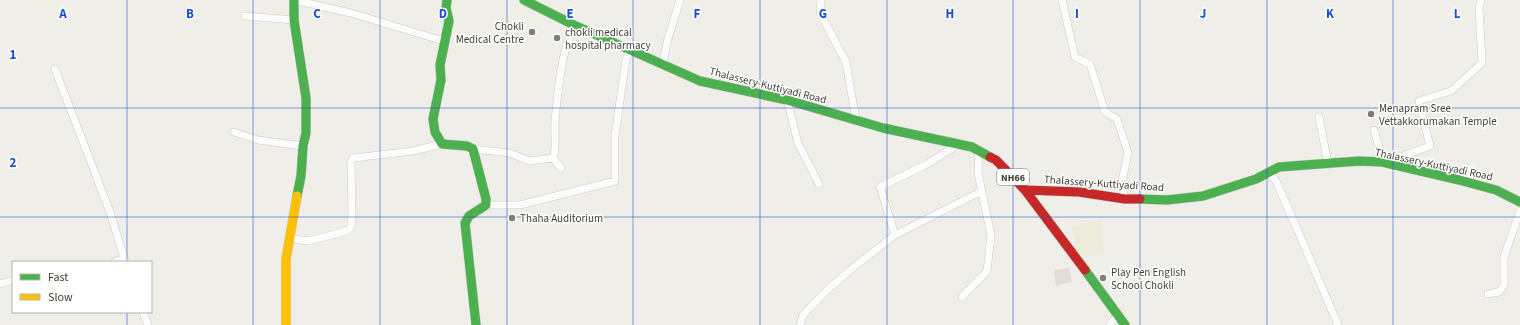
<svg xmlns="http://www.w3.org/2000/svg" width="1520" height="325" font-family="'Source Sans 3',sans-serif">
<rect width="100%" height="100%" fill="#efeee8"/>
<path fill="#edebda" d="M 1101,220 L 1104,253 L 1080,259 L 1071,226 Z"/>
<path fill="#deddd8" d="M 1069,268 L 1072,282 L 1056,286 L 1054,270 Z"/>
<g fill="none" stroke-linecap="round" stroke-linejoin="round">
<g stroke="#cdccc6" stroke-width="8">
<path id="street" d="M 294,0 L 351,13 L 427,36 L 445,41
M 821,0 L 820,13 L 846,62 L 856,120
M 1062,0 L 1075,57 L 1090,64 L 1105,112 L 1117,119 L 1128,153 L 1121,185 L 1125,199
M 245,16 L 294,20
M 663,64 L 667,42 L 680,0
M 55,69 L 110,212 L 124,258
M 787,100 L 798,143 L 819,184
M 1319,117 L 1328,164
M 1374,130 L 1384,163 L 1430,146 L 1419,101 L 1451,91 L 1482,63 L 1479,8 L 1481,0
M 234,132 L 258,140 L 303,146
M 473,149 L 510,153 L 529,161 L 553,158 C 557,150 554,131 555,121 C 558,89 561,54 574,25
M 553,158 L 561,168
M 1269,173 L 1276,181 L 1298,231 L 1338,325
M 486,205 L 520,205 L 615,181 L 615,135 L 626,60 L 630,50
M 895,235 L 880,187 L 927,164 L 959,144
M 289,238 L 308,241 L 347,231 L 351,227 L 352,215 L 351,163 L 353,158 L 413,151 L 442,144
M 115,262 L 124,258 L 126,262
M 0,284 L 13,280
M 1488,294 L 1499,292 L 1504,285 L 1504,257 L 1520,211
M 962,297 L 987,271 L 991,235 L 978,173 L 979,151
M 143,312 L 148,325
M 800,325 L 803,315 L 825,292 L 850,270 L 895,235 L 982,191
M 1110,325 L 1118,314"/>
</g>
<g stroke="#ceccbf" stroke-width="10">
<path id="fast" d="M 294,0 L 294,20 L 306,98 L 306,133 L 303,146 L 301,176 L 297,196
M 447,0 L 446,8 L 449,21 L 440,65 L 441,80 L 433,119 L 435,132 L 442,144 L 467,146 L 473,149 L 486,199 L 486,205 L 469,216 L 465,223 L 476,325
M 524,0 L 574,25 L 700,81 L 787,100 L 883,128 L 972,147 L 990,157
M 1140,199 L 1167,200 L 1203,196 L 1256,179 L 1279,167 L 1359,161 L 1382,162 L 1459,180 L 1496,190 L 1520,202
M 1085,270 L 1125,325"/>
</g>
<g stroke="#ceccbf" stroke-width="10">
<path id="slow" d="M 286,325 L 286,259 L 297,196"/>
</g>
<g stroke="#ceccbf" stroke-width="10">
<path id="jam" d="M 990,157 L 996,160 L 1025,190 L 1079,192 L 1125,199 L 1140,199
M 1025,190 L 1085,270"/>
</g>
<use href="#street" stroke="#fdfcfc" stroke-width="7"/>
<use href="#fast" stroke="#4caf50" stroke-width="9"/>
<use href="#slow" stroke="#ffc107" stroke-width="9"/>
<use href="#jam" stroke="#c62828" stroke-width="9"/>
</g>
<path fill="none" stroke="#1d4ed8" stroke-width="1" stroke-opacity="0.55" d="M 127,0 L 127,262M 253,0 L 253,325M 380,0 L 380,325M 507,0 L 507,325M 633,0 L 633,325M 760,0 L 760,325M 887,0 L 887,325M 1013,0 L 1013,325M 1140,0 L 1140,325M 1267,0 L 1267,325M 1393,0 L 1393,325M 0,108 L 1520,108M 0,217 L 1520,217M 127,312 L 127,325"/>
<g fill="#807e74" stroke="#fff" stroke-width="1.5">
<circle cx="532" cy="32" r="4"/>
<circle cx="557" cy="38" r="4"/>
<circle cx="1371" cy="114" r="4"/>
<circle cx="512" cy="218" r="4"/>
<circle cx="1103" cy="278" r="4"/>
</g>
<g text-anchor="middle" stroke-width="3" stroke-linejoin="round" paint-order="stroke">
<rect fill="#fff" stroke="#7d7a72" stroke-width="1" x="997" y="169" width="32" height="16" rx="3"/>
<g font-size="10" font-weight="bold" fill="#454135">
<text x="1013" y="181">NH66</text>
</g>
<g font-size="11" fill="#454135" stroke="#fff" text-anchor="start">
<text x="524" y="30" text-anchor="end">Chokli<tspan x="524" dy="13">Medical Centre</tspan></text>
<text x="565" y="36">chokli medical<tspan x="565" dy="13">hospital pharmacy</tspan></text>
<text x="1379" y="112">Menapram Sree<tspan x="1379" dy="13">Vettakkorumakan Temple</tspan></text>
<text x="520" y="222">Thaha Auditorium</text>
<text x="1111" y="276">Play Pen English<tspan x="1111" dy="13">School Chokli</tspan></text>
</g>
<g font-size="11" fill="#454135" stroke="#fff">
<text transform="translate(768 85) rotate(14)" y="4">Thalassery-Kuttiyadi Road</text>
<text transform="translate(1434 164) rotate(12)" y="4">Thalassery-Kuttiyadi Road</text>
<text transform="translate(1104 183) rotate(4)" y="4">Thalassery-Kuttiyadi Road</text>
</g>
</g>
<g font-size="13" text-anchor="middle" font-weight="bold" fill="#1d4ed8" stroke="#fff" stroke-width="3" stroke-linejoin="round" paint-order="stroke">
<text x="63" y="18">A</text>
<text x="190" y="18">B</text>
<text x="317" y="18">C</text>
<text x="443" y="18">D</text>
<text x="570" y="18">E</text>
<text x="697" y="18">F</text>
<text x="823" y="18">G</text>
<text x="950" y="18">H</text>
<text x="1077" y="18">I</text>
<text x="1203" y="18">J</text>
<text x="1330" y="18">K</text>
<text x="1457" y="18">L</text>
<text x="13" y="59">1</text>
<text x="13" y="167">2</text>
</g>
<rect x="12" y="261" width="140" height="52" fill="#ffffff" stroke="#b5b3ae"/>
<rect x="20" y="274" width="20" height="6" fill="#4caf50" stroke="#b5b3ae"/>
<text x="48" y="281" font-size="12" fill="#454135">Fast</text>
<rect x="20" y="294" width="20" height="6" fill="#ffc107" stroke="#b5b3ae"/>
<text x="48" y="301" font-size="12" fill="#454135">Slow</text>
</svg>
